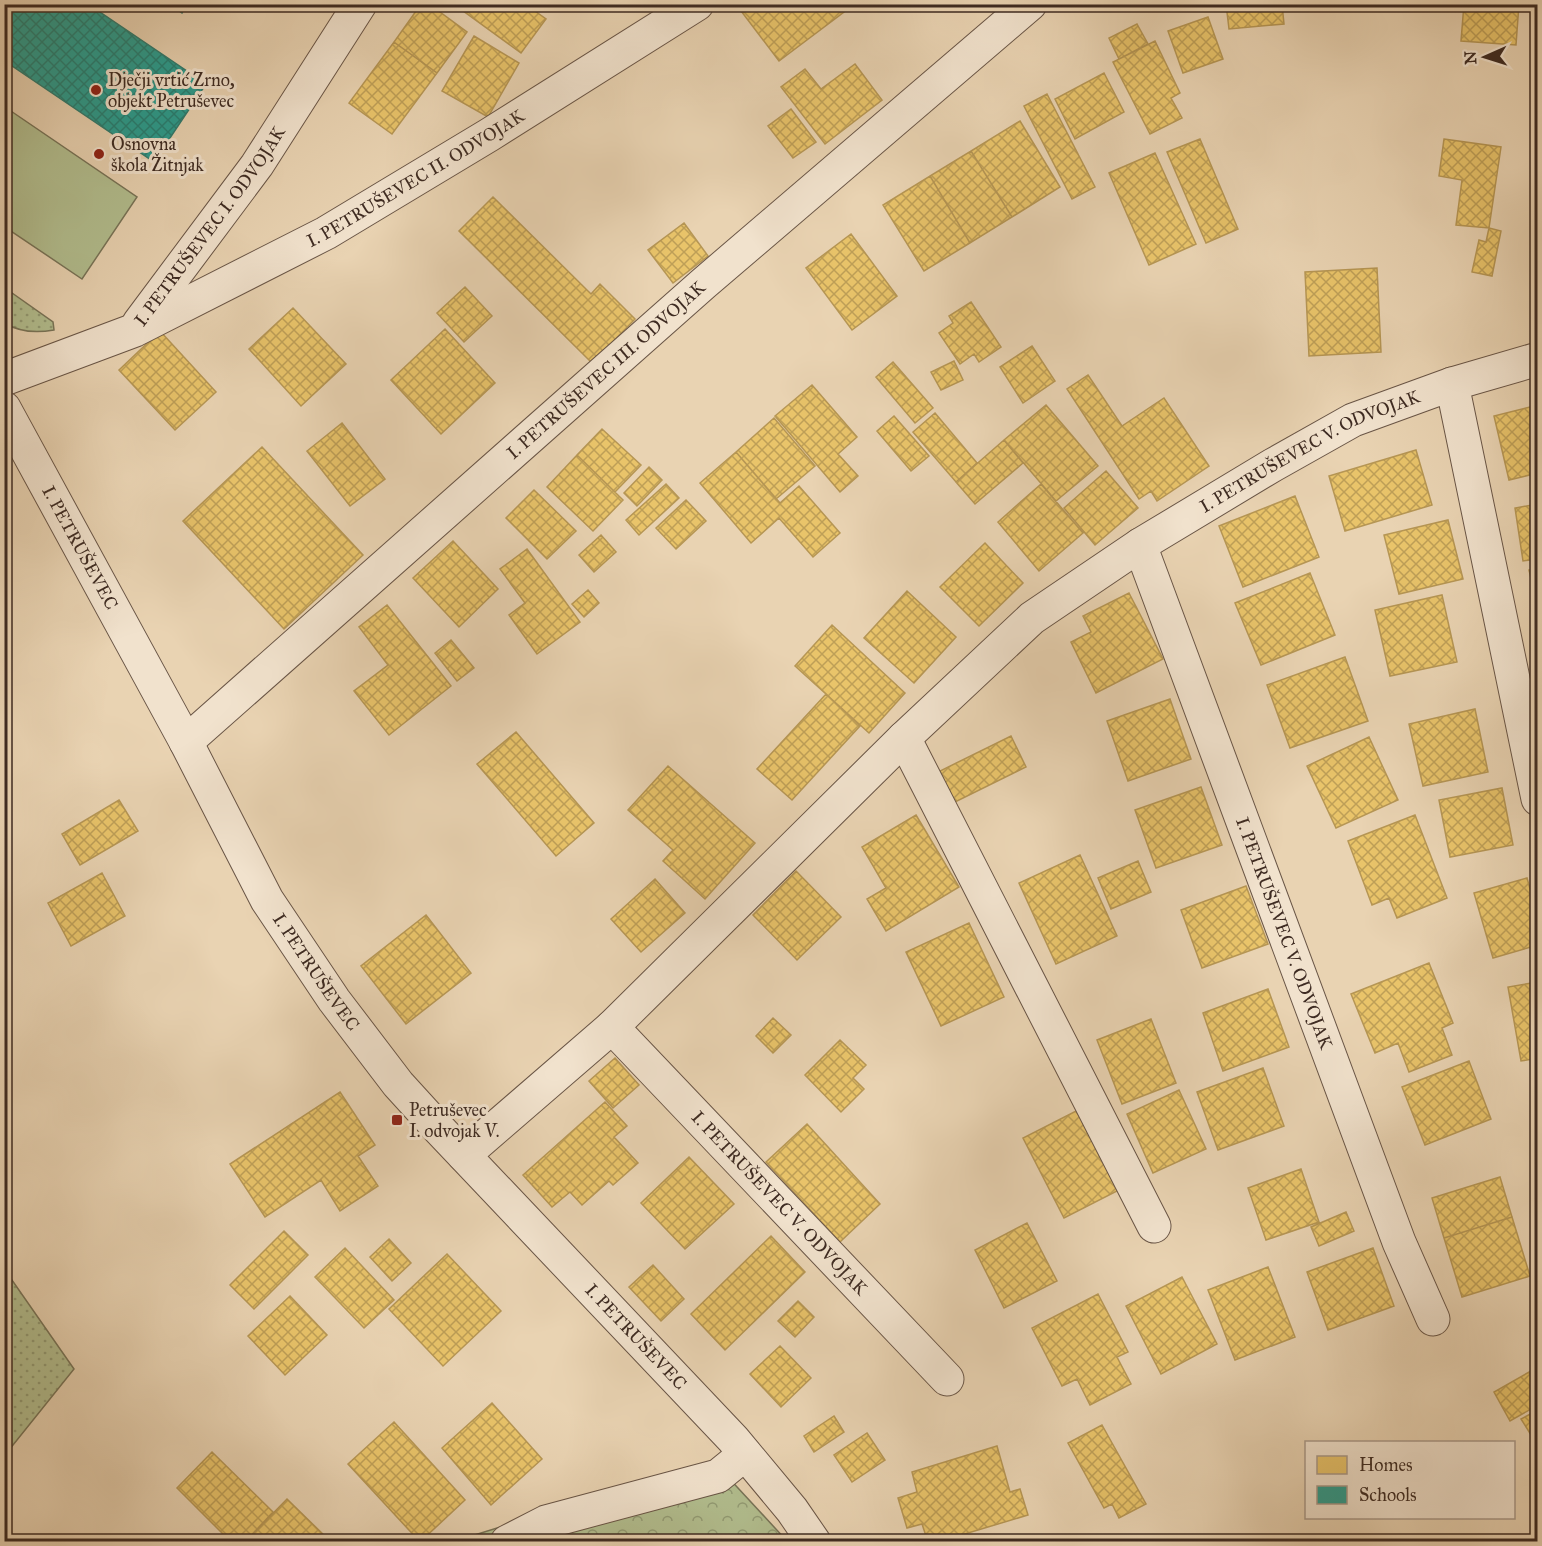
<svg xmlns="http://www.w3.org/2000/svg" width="1542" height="1546" font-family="'IM FELL Great Primer',serif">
<defs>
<pattern id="grass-dots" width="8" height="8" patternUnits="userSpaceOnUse" patternTransform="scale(1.5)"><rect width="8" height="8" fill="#b2be8f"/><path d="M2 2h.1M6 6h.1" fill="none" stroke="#929b74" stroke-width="1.8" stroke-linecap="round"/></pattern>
<pattern id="forest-crowns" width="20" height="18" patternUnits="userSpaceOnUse" patternTransform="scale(1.5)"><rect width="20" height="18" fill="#b2be8f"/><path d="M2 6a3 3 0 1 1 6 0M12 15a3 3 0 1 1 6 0" fill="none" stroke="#929b74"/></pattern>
<pattern id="homes-cross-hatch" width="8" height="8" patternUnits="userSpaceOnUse" patternTransform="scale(1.5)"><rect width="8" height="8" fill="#e9c46a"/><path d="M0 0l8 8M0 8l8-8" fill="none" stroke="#be9f57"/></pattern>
<pattern id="schools-cross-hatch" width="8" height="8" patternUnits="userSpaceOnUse" patternTransform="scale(1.5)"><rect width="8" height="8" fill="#2a9d8f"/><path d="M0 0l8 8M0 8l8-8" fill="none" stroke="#258074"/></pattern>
</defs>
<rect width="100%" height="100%" fill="#e9d3b2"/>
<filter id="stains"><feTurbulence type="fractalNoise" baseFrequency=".00333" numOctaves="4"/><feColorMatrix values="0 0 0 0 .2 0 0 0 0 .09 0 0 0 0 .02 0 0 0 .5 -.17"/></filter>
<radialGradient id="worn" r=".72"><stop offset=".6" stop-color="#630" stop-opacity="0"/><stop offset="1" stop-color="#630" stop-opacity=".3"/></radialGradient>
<path fill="url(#grass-dots)" stroke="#787458" stroke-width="1.5" d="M 5,288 L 53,322 L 54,330 C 37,333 19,332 5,323 Z
M 5,1270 L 74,1369 L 5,1455 L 4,1455 Z"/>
<path fill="url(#forest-crowns)" stroke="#787458" stroke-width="1.5" d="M 713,1461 L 787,1541 L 452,1542 Z"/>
<path fill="#b2be8f" stroke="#787458" stroke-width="1.5" d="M 5,107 L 137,197 L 82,279 L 5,227 Z"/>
<path fill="url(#homes-cross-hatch)" stroke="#b69654" stroke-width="1.5" d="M 421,4 L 429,4 L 467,32 L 437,73 L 394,42 Z
M 461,4 L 525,4 L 546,19 L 521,53 L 459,8 Z
M 740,4 L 845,4 L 848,9 L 779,61 L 738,7 Z
M 1226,4 L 1282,4 L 1284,24 L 1229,29 Z
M 1464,4 L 1519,4 L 1516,45 L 1461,41 Z
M 1534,4 L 1538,4 L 1538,16 L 1532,15 Z
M 1208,17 L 1223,59 L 1183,73 L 1168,31 Z
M 1137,24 L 1148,44 L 1119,59 L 1109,38 Z
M 474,36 L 519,63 L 488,117 L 442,91 Z
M 1155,41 L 1180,93 L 1171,98 L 1182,118 L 1150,134 L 1113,62 Z
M 394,42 L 437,73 L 392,134 L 349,103 Z
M 855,64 L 882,100 L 825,144 L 781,87 L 805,69 L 821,89 Z
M 1104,73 L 1124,112 L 1075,139 L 1055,99 Z
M 1047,94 L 1095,187 L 1072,199 L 1024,106 Z
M 791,109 L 816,142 L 793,158 L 768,126 Z
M 1020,121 L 1060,187 L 1012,217 L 971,151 Z
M 1200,139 L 1238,229 L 1206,243 L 1167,152 Z
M 1444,139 L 1501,147 L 1489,228 L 1456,225 L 1462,180 L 1439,176 Z
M 971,151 L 1012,217 L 970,243 L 930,176 Z
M 1155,153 L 1196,244 L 1149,265 L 1109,173 Z
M 930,176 L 970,243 L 924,271 L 883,205 Z
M 493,197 L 591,294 L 600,284 L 635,319 L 592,363 L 459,231 Z
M 684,223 L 708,256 L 673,283 L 648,250 Z
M 1489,228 L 1501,231 L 1492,276 L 1472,272 L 1479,240 L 1486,242 Z
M 851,234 L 897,296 L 852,330 L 806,268 Z
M 1377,268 L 1381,352 L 1309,356 L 1305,272 Z
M 465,287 L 492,316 L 464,342 L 437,313 Z
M 971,302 L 1001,347 L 979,362 L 974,354 L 960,364 L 939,333 L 953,323 L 949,316 Z
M 293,308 L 346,364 L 301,406 L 249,349 Z
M 445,329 L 495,383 L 441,434 L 391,380 Z
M 160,331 L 216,392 L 175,430 L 119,370 Z
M 1032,346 L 1055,381 L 1023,403 L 1000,367 Z
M 954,361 L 963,380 L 941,390 L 931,372 Z
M 893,362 L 933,408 L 915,423 L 876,377 Z
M 1088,375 L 1122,426 L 1164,398 L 1209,466 L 1157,501 L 1151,491 L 1139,499 L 1067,389 Z
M 812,385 L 857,437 L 838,454 L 858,476 L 840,492 L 775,416 Z
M 1046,405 L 1098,466 L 1056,501 L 1004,440 Z
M 1538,405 L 1538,473 L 1509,480 L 1494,416 Z
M 935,413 L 977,463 L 956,482 L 913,432 Z
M 894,416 L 929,456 L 911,471 L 877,431 Z
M 774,418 L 815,466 L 776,499 L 736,452 Z
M 342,423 L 385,479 L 350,506 L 307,451 Z
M 602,429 L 641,465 L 615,492 L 577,455 Z
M 1004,440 L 1023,463 L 975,504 L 956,482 Z
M 262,447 L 363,555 L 284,629 L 183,521 Z
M 1416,450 L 1432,505 L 1345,531 L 1329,476 Z
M 736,452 L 780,503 L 799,486 L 840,533 L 813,557 L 779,518 L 751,543 L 700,483 Z
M 577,455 L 623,500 L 593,531 L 547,487 Z
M 649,467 L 662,480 L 637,506 L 624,493 Z
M 1106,471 L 1138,508 L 1095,545 L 1064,508 Z
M 666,484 L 679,498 L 639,535 L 626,520 Z
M 1041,484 L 1083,533 L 1039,571 L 998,522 Z
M 534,490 L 576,531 L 547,559 L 506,518 Z
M 1295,496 L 1319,557 L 1243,587 L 1219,526 Z
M 686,500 L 706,521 L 676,549 L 656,528 Z
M 1538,504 L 1538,559 L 1523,561 L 1515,508 Z
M 1448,520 L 1463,579 L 1399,594 L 1384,535 Z
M 601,535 L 616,552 L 594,572 L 579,555 Z
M 453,541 L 498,589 L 459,627 L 413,578 Z
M 985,543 L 1023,583 L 979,626 L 940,587 Z
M 527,549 L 580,622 L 537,654 L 509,615 L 525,603 L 500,569 Z
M 1538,568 L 1538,607 L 1529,570 Z
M 1310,573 L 1335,635 L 1261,665 L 1235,603 Z
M 588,590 L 599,603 L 584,617 L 572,604 Z
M 907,591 L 956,637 L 914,683 L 864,638 Z
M 1129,593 L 1163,659 L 1096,693 L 1071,642 L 1091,632 L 1083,616 Z
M 1442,595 L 1457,662 L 1390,676 L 1375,610 Z
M 387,605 L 451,686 L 389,735 L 354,691 L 388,665 L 359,627 Z
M 832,625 L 905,693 L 869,733 L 795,666 Z
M 451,640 L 474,668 L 457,681 L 435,653 Z
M 1345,657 L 1368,721 L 1290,748 L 1267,685 Z
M 826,694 L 860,726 L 792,800 L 757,769 Z
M 1170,699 L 1191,759 L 1128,781 L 1107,721 Z
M 1475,709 L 1488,772 L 1423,786 L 1409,724 Z
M 516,732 L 594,823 L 556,856 L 477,764 Z
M 1011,736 L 1026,767 L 951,804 L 936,773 Z
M 1369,737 L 1398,800 L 1336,828 L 1307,766 Z
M 668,766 L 755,843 L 705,899 L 663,861 L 673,850 L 628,810 Z
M 1201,787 L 1222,845 L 1156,868 L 1135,810 Z
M 1502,788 L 1513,845 L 1450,857 L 1439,800 Z
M 119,800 L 138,831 L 80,865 L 62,834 Z
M 916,815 L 959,887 L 886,931 L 867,899 L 886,888 L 862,847 Z
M 1415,815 L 1447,898 L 1397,918 L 1389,898 L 1372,905 L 1348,841 Z
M 1080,855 L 1117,936 L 1056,964 L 1019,883 Z
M 1138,861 L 1151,892 L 1111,909 L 1098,878 Z
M 796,871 L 841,917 L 797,960 L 753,915 Z
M 102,873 L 125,916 L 71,946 L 48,903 Z
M 1527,878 L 1538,917 L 1538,945 L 1493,958 L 1474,893 Z
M 655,879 L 685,913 L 641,952 L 611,919 Z
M 1246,886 L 1268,944 L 1202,968 L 1181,910 Z
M 426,915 L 471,973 L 406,1024 L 361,966 Z
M 969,923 L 1004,997 L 941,1026 L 906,952 Z
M 1429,963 L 1453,1023 L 1442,1028 L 1452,1055 L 1409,1072 L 1398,1043 L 1375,1053 L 1351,994 Z
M 1538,982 L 1538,1058 L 1521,1061 L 1508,987 Z
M 1268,989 L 1289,1047 L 1223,1071 L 1203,1013 Z
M 773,1018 L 791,1035 L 773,1053 L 756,1036 Z
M 1151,1019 L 1176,1083 L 1122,1104 L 1097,1040 Z
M 840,1040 L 866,1065 L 853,1078 L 864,1089 L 841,1112 L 805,1075 Z
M 615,1058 L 639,1085 L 613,1108 L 589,1081 Z
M 1469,1061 L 1491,1119 L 1425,1145 L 1402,1087 Z
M 1263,1068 L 1284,1126 L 1218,1150 L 1197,1092 Z
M 1179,1090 L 1206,1149 L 1153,1173 L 1127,1114 Z
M 340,1092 L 375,1145 L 358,1156 L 378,1186 L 340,1211 L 321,1180 L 265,1217 L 230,1164 Z
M 605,1102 L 627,1126 L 614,1137 L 638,1163 L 613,1185 L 609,1181 L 582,1205 L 570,1192 L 552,1207 L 523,1175 Z
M 1082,1108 L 1123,1188 L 1064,1218 L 1023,1138 Z
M 807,1124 L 880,1204 L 840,1242 L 766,1162 Z
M 689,1157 L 734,1204 L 685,1249 L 641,1203 Z
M 1301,1169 L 1319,1222 L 1266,1240 L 1248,1188 Z
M 1500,1177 L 1512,1217 L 1444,1238 L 1432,1198 Z
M 1346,1212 L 1354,1231 L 1319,1246 L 1311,1227 Z
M 1512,1217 L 1530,1276 L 1462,1297 L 1444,1238 Z
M 1027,1223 L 1057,1281 L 1004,1308 L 975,1250 Z
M 284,1231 L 308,1255 L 254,1309 L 230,1285 Z
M 771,1236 L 805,1272 L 725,1350 L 691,1314 Z
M 389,1239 L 411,1263 L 392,1281 L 370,1257 Z
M 345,1248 L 394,1300 L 364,1328 L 315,1277 Z
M 1373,1248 L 1394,1306 L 1328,1330 L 1307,1272 Z
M 447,1254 L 501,1311 L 443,1366 L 389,1309 Z
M 653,1265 L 684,1299 L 661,1321 L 629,1287 Z
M 1268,1267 L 1295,1337 L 1235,1360 L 1208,1290 Z
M 1182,1277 L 1217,1344 L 1161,1374 L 1126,1306 Z
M 1098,1294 L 1128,1352 L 1117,1357 L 1131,1384 L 1090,1405 L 1077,1379 L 1062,1386 L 1032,1328 Z
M 290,1296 L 327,1335 L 285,1375 L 248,1336 Z
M 798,1301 L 814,1317 L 795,1337 L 778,1321 Z
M 780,1346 L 811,1378 L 781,1407 L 750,1374 Z
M 1538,1367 L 1538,1405 L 1510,1421 L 1494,1392 Z
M 492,1403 L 542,1459 L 491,1505 L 442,1448 Z
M 1538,1410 L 1538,1446 L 1521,1419 Z
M 834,1416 L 844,1432 L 814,1452 L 804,1436 Z
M 394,1422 L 465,1500 L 420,1542 L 348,1464 Z
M 1102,1425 L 1146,1504 L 1119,1518 L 1112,1504 L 1104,1508 L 1068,1443 Z
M 867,1433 L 885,1460 L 852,1482 L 834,1455 Z
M 997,1446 L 1010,1492 L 1020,1489 L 1028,1515 L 938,1542 L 928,1542 L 922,1524 L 907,1528 L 898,1498 L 917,1492 L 912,1472 Z
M 212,1452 L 273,1512 L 245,1542 L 231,1542 L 177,1488 Z
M 287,1499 L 331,1542 L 245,1542 Z"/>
<path fill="url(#schools-cross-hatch)" stroke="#307b6e" stroke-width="1.5" d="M 4,4 L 88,4 L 206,84 L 154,162 L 12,66 L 7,73 L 4,71 Z
M 169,4 L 187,4 L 182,13 Z"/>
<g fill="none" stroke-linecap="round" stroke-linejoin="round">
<g stroke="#695546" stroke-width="35">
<g id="minor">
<path id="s1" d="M 139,323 L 257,165 L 360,4"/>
<path id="s2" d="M 4,379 L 135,330 L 326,233 L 489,135 L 697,4"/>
<path d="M 1452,384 L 1538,799"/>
<path id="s3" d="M 4,408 L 186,742 L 267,900 L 334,1000 L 398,1084 L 439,1129 L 733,1439 L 792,1510 L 814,1542"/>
<path id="s4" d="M 1140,545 L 1399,1242 L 1433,1319"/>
<path d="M 904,738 L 1154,1226"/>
<path id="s5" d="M 186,742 L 703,284 L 1030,4"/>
<path id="s6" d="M 612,1027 L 947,1379"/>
<path id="s7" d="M 464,1155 L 612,1027 L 904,738 L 1032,618 L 1140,545 L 1273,465 L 1353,420 L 1452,384 L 1538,359"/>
<path d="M 507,1542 L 546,1522 L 718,1476 L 745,1454"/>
</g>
</g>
<use href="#minor" stroke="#f1e2cd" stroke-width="33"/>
</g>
<g fill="#8f2418" stroke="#f1e2cd" stroke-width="2">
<circle cx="96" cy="90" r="6"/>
<circle cx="99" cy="154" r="6"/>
<rect x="391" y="1114" width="12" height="12" rx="3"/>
</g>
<g text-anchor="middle" stroke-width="6" stroke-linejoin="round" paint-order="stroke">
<g font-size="18" fill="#3e2b22" stroke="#f1e2cd" text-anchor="start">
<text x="108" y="86">Dječji vrtić Zrno,<tspan x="108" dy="21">objekt Petruševec</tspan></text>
<text x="111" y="150">Osnovna<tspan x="111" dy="21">škola Žitnjak</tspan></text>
<text x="409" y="1116">Petruševec<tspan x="409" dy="21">I. odvojak V.</tspan></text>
</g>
<g font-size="18" fill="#3e2b22" stroke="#f1e2cd">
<text dy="6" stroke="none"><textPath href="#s2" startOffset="459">I. PETRUŠEVEC II. ODVOJAK</textPath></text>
<text dy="6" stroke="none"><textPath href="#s1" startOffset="120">I. PETRUŠEVEC I. ODVOJAK</textPath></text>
<text dy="6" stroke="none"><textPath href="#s5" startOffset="561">I. PETRUŠEVEC III. ODVOJAK</textPath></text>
<text dy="6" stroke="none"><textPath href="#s7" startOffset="1107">I. PETRUŠEVEC V. ODVOJAK</textPath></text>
<text dy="6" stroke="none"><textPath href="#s3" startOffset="159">I. PETRUŠEVEC</textPath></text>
<text dy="6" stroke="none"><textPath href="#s4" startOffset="414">I. PETRUŠEVEC V. ODVOJAK</textPath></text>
<text dy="6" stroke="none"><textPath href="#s3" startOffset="645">I. PETRUŠEVEC</textPath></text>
<text dy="6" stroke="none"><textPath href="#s6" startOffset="243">I. PETRUŠEVEC V. ODVOJAK</textPath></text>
<text dy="6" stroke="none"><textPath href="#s3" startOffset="1131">I. PETRUŠEVEC</textPath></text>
</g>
</g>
<rect width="1542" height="1546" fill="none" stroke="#e9d3b2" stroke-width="24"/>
<rect x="6" y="6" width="1530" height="1534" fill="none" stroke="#3e2b22" stroke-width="3"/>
<rect x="12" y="12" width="1518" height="1522" fill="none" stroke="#3e2b22" stroke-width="1.5"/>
<rect x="1305" y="1441" width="210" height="78" fill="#f1e2cd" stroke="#a99989" stroke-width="1.5"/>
<rect x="1317" y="1456" width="30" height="18" fill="#e9c46a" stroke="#a99989" stroke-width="1.5"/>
<text x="1359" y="1471" font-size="18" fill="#3e2b22">Homes</text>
<rect x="1317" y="1486" width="30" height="18" fill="#2a9d8f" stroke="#a99989" stroke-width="1.5"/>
<text x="1359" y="1501" font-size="18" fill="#3e2b22">Schools</text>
<g transform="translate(1485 57) rotate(267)" stroke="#f1e2cd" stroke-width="4.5" paint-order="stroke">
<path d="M0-4.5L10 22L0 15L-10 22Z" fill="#3e2b22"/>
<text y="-9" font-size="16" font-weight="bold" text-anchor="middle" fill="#3e2b22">N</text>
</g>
<rect width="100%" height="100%" filter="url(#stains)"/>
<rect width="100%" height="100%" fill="url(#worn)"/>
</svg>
